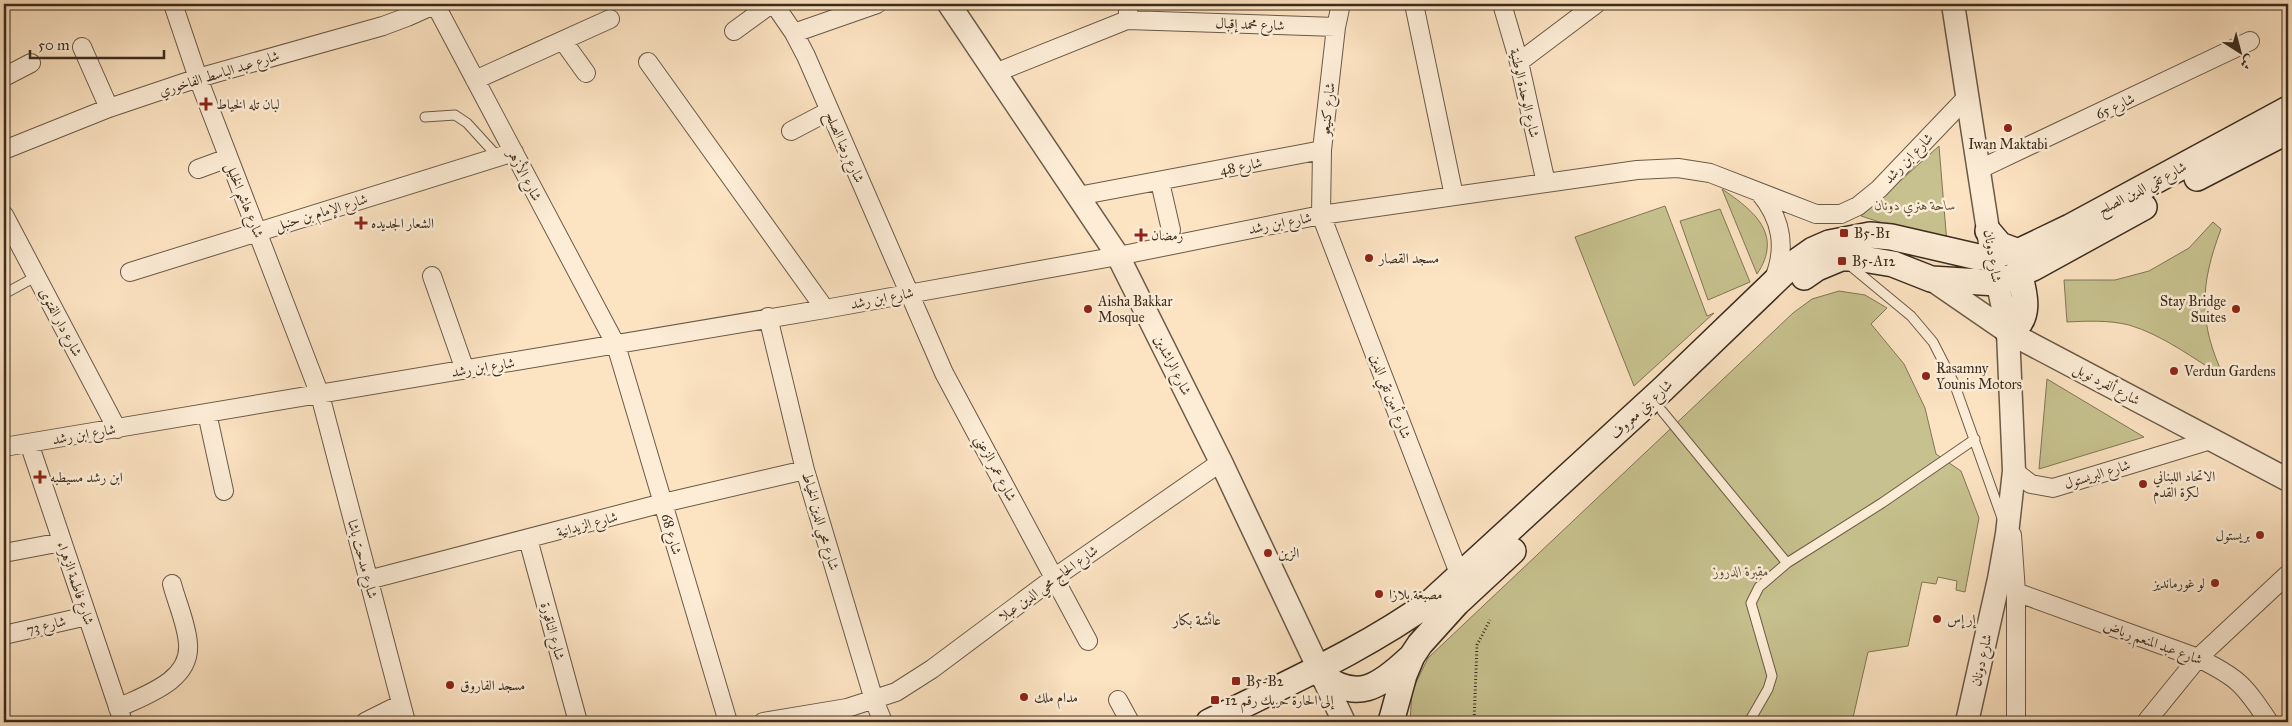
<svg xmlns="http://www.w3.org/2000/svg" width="2292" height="726" font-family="'IM FELL Great Primer',Amiri,serif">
<rect width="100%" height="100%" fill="#fce3c2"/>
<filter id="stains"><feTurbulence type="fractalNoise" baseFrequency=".004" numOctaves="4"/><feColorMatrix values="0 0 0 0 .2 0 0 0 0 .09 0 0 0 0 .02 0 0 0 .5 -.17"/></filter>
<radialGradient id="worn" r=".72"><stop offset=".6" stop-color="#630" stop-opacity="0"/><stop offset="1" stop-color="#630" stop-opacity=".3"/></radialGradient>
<path fill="#c6c18e" stroke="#807656" d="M 1939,146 L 1947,244 L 1861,216 Z
M 1722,189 C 1753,210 1784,234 1757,274 Z
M 1665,206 L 1707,316 L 1714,313 L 1634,386 L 1575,237 Z
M 1720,209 L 1750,282 L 1708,300 L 1680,221 Z
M 2213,222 L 2221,229 C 2200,285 2198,322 2224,377 C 2194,359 2163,335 2129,325 C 2109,320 2088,321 2067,322 L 2064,280 L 2115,280 L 2149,271 L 2189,248 Z
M 1839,291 L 1865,295 L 1887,308 L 1871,324 L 1904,364 L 1925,408 L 1936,454 L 1961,471 L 1979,518 L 1965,592 L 1956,590 L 1957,581 L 1938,577 L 1936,584 L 1922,582 L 1908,646 L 1868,652 L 1852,722 L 1410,722 L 1412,691 L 1428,658 L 1793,313 L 1812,299 Z
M 2047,379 L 2144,437 L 2039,469 Z"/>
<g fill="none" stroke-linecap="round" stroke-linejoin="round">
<g stroke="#6b5a47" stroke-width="11">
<path id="service" d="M 425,117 L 455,115 L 467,123 L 498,157
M 1847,263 L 1911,316 L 1933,342 L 1954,383 L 2002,518
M 4,294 L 37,276
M 1662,411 L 1787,563
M 1749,722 L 1768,689 L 1772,676 L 1751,603 L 1759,587 L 1787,563 L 1882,503 L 1975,439"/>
</g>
<g stroke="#6b5a47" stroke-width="20">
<path id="minor" d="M 173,4 L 198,78 L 320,395 L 406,722
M 435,4 L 616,345 L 728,722
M 774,4 L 794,33 L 806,56 L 944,373 L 1088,641
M 1341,4 L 1336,27 L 1322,150 L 1321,215 L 1460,576
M 1414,4 L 1454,196
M 1502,4 L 1519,62 L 1546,183
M 1127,20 L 1129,4
M 734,31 L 771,4
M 794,33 L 877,4
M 563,41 L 586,73
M 82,47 L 109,108
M 648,62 L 825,309
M 1519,62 L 1596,4
M 995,73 L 1127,20 L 1336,27
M 4,77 L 31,63
M 475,80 L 610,19
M 791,131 L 829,111
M 4,150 L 109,108 L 198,78 L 383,26 L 407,17 L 436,4
M 198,169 L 228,158
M 1980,169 L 2250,41
M 1160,182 L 1171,230
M 1759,192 C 1782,219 1787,248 1773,281
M 1078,196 L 1322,150
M 4,215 L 117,429
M 130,272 L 514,152
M 432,276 L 465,370
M 768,317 L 805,470 L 874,700 L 883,722
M 207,413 L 224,491
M 29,443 L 123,722
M 4,447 L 825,309 L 1118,256 L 1321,215 L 1637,170 L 1678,168 L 1710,173 L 1816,214 L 1841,214 L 1858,206 L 1879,189 L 1967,97
M 2014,471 L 2031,484 L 2053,488 L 2211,440
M 2012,535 L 2016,592 L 2016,722
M 528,539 L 578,722
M 4,553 L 62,542
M 368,580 L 663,503 L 805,470
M 2016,592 L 2198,658 C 2239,678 2244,685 2269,722
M 4,635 L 87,616
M 1118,700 L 1130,722
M 118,708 C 145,695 191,681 188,644 C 187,625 177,603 172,584
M 365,722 L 401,704
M 763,722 L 847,708 L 896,692 L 932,669 L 1054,578 L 1221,462
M 2146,722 L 2198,658 L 2288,574"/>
</g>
<g stroke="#6b5a47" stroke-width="25">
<path id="tertiary" d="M 949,4 L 1118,256 L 1221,462 L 1344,722
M 1953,4 L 1992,256 L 2008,332 L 2014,471 L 2007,534 L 1999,579 L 1967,722
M 1931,279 L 2008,332 L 2288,480"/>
</g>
<g stroke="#3b2c1e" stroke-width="28">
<path id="secondary" d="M 2197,178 L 2288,131
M 1988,231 L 2000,245 L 2016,251
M 1804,277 L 1817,268 L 1841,258 L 1857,258 L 1893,264 L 1931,279 L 1997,283 L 2033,268 L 2144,207
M 2008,332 C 2032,321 2025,294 2019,273
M 1320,674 C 1357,703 1379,687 1410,658
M 1209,722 C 1285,684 1364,650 1433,600 L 1663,389 L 1793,264 L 1813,250 L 1829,243 L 1870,235 L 1891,237 L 1978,257 L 2022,250 L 2070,227 L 2288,109
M 1391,722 L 1404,675 L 1412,656 L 1420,644 L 1457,603 L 1513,551"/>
</g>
<path stroke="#3b2c1e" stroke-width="3" stroke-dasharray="1 2.5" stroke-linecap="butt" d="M 1474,722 L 1477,645 L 1490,620"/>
<use href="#service" stroke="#fdedd7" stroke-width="9"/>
<use href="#minor" stroke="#fdedd7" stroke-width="18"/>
<use href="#tertiary" stroke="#fdedd7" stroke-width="22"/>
<use href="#secondary" stroke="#fdedd7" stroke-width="25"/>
</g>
<g fill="#8f2418" stroke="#fdedd7" stroke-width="2">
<path d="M203.5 96.5h5v5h5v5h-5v5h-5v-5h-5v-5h5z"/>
<circle cx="2008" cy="128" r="5"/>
<path d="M358.5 215.5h5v5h5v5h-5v5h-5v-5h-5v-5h5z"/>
<rect x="1839" y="228" width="10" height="10" rx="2.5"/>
<path d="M1138.5 227.5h5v5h5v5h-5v5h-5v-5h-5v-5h5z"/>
<circle cx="1369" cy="258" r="5"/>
<rect x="1837" y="256" width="10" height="10" rx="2.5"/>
<circle cx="1088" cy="309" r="5"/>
<circle cx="2236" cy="309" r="5"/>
<circle cx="2174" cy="371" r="5"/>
<circle cx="1926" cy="376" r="5"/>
<path d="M37.5 469.5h5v5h5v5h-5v5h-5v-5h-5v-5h5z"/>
<circle cx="2143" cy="484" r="5"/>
<circle cx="2260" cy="535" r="5"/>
<circle cx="1268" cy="553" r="5"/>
<circle cx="2215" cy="583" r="5"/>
<circle cx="1379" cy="594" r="5"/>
<circle cx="1937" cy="619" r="5"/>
<rect x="1231" y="676" width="10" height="10" rx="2.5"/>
<circle cx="450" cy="685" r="5"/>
<circle cx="1024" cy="697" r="5"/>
<rect x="1210" y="695" width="10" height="10" rx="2.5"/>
</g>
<g text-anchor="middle" stroke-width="5" stroke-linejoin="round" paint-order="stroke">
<g font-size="14" fill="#3b2c1e" stroke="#fdedd7">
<text transform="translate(1250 24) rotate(2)" y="5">شارع محمد إقبال</text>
<text transform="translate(219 73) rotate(-17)" y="5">شارع عبد الباسط الفاخوري</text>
<text transform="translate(1525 93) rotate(77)" y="5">شارع الوحدة الوطنية</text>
<text transform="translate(2115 106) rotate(-25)" y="5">شارع 65</text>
<text transform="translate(1327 109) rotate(-84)" y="5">شارع كنيعو</text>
<text transform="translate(845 147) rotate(66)" y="5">شارع رضا الصلح</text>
<text transform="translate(1908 158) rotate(-46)" y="5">شارع ابن رشد</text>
<text transform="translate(1241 166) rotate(-11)" y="5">شارع 48</text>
<text transform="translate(525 175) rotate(62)" y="5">شارع الأزهر</text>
<text transform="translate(2142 188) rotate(-28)" y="5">شارع تقي الدين الصلح</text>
<text transform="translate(245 200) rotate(68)" y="5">شارع هاشم الخليل</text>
<text transform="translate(321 212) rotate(-17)" y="5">شارع الإمام بن حنبل</text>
<text transform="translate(1280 223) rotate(-11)" y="5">شارع ابن رشد</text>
<text transform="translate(1993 256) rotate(81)" y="5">شارع دونان</text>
<text transform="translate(882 298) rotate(-11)" y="5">شارع ابن رشد</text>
<text transform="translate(61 322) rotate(62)" y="5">شارع دار الفتوى</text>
<text transform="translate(1173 365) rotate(63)" y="5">شارع الراشدين</text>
<text transform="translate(483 367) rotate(-9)" y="5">شارع ابن رشد</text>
<text transform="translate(2107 384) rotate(28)" y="5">شارع ألفرد نوبل</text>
<text transform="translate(1391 396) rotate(69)" y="5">شارع أمين تقي الدين</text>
<text transform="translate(1641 409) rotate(-43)" y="5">شارع بني معروف</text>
<text transform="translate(84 434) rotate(-10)" y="5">شارع ابن رشد</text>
<text transform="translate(996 468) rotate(62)" y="5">شارع عمر الزعني</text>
<text transform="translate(2097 474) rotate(-17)" y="5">شارع البريستول</text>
<text transform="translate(821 521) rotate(74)" y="5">شارع محي الدين الخياط</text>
<text transform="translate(587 524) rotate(-15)" y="5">شارع الزيدانية</text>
<text transform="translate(672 534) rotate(74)" y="5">شارع 68</text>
<text transform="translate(363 559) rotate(75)" y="5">شارع مدحت باشا</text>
<text transform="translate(76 583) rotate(71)" y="5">شارع فاطمة الزهراء</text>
<text transform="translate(1048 583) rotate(-36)" y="5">شارع الحاج محي الدين عبلا</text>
<text transform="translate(46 625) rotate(-13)" y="5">شارع 73</text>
<text transform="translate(553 631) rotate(75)" y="5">شارع الناقورة</text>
<text transform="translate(2153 642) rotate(20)" y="5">شارع عبد المنعم رياض</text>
<text transform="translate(1981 660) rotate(-77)" y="5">شارع دونان</text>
</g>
<g font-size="14" fill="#3b2c1e" stroke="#fdedd7" text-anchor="start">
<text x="216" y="109">لبان تله الخياط</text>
<text x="2008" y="149" text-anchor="middle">Iwan Maktabi</text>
<text x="371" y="228">الشعار الجديده</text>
<text x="1854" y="238">B5-B1</text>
<text x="1151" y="240">رمضان</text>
<text x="1379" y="263">مسجد القصار</text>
<text x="1852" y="266">B5-A12</text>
<text x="1098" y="306">Aisha Bakkar<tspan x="1098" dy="16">Mosque</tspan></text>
<text x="2226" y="306" text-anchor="end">Stay Bridge<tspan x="2226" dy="16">Suites</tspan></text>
<text x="1936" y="373">Rasamny<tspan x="1936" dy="16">Younis Motors</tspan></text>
<text x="2184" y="376">Verdun Gardens</text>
<text x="2153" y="481">الاتحاد اللبناني<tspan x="2153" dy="16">لكرة القدم</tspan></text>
<text x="50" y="482">ابن رشد مسيطبه</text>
<text x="2250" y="540" text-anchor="end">بريستول</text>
<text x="1278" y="558">الزين</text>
<text x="2205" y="588" text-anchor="end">لو غورمانديز</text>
<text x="1389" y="599">مصبغة بلازا</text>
<text x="1947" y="624">إر إس</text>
<text x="1246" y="686">B5-B2</text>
<text x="460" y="690">مسجد الفاروق</text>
<text x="1034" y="702">مدام ملك</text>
<text x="1225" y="705">إلی الحارة حريك رقم 12</text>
</g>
<g font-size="14" font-style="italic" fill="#5e513a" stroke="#fdedd7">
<text x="1915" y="210">ساحة هنري دونان</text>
<text x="1741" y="576">مقبرة الدروز</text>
</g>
<g font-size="15" fill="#3b2c1e" stroke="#fdedd7">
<text x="1197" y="625">عائشة بكار</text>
</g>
</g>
<rect width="2292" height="726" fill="none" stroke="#fce3c2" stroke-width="20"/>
<rect x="5" y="5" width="2282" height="716" fill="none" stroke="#3b2c1e" stroke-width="2.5"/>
<rect x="10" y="10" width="2272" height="706" fill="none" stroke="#3b2c1e"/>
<g transform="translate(2240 52) rotate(144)" stroke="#fdedd7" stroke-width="4" paint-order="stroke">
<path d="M0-4L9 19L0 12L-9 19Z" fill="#3b2c1e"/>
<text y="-8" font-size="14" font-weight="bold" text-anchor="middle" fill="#3b2c1e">ش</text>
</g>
<path d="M30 50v8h134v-8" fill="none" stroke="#3b2c1e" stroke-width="2.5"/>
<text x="38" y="50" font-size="15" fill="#3b2c1e" stroke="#fdedd7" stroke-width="4" paint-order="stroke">50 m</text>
<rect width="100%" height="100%" filter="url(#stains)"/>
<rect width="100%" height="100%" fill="url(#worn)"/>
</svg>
